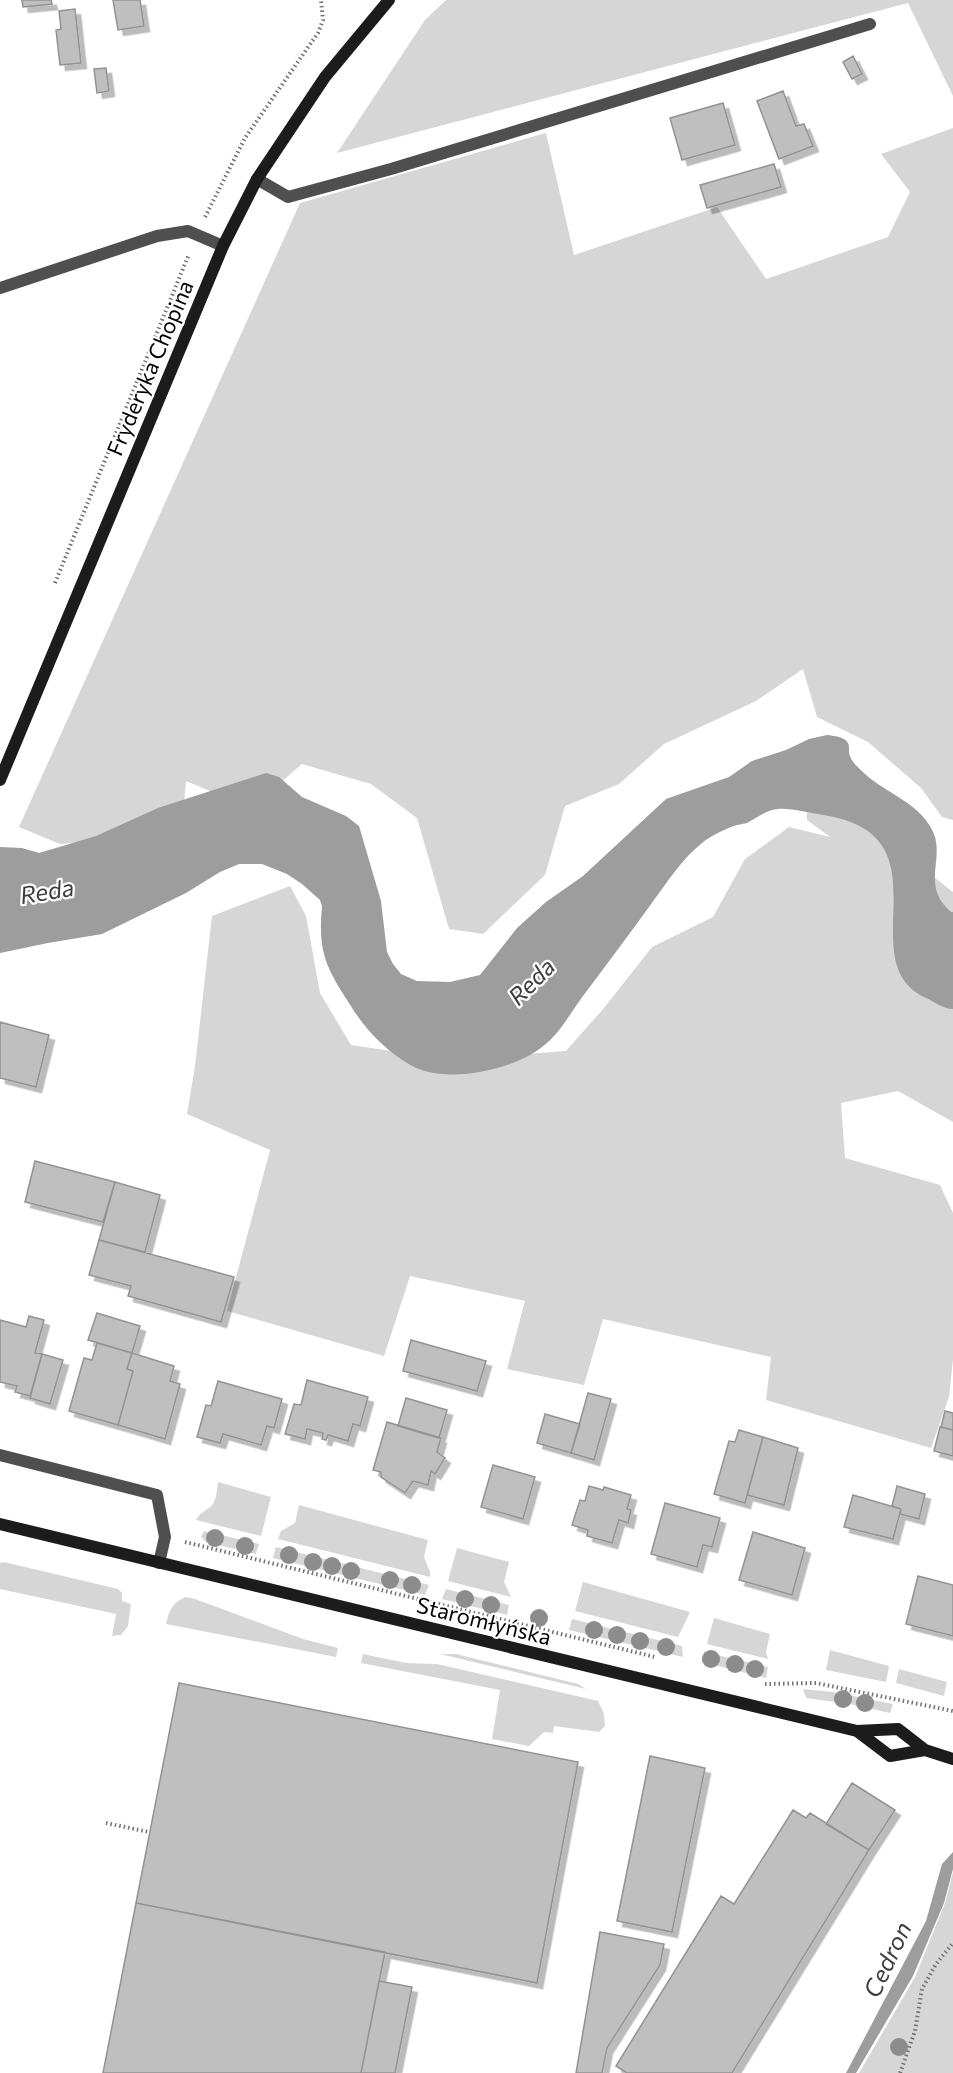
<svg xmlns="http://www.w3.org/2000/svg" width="953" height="2073" font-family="Commissioner,sans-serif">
<defs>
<filter id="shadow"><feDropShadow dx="5.5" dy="5.5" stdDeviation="0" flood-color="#0004"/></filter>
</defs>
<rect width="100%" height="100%" fill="#fff"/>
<path fill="#d6d6d6" d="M 446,0 L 953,0 L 953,96 L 908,3 L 337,153 L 425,20 Z
M 953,128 L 953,820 L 942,817 L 921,788 L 868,742 L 817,717 L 803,669 L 756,701 L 664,744 L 619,784 L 565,806 L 545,875 L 483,934 L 449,929 L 417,818 L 371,784 L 302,764 L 251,808 L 186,781 L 183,816 L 142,836 L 60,844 L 19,827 L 300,203 L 546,133 L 574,255 L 717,207 L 766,279 L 888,237 L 910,192 L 881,154 Z
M 807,800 L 842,805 L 953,892 L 953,1122 L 898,1091 L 841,1103 L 845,1158 L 940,1185 L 953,1213 L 953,1359 L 949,1397 L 931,1448 L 766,1400 L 771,1357 L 603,1319 L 584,1385 L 507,1369 L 525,1301 L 410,1276 L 384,1356 L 227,1311 L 270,1150 L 187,1114 L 195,1066 L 212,916 L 290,886 L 306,916 L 320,993 L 351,1045 L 453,1060 L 566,1051 L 604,1008 L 652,947 L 713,917 L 745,859 L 789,827 L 830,837 L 807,820 Z
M 218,1482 L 271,1497 L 261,1536 L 196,1520 C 200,1511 210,1510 214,1502 C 217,1496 217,1488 218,1482 Z
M 299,1505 L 428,1540 L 424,1557 L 430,1572 L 430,1577 L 278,1539 L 281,1531 L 295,1523 Z
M 204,1531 L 259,1544 L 256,1554 L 206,1542 L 201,1537 Z
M 276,1547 L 429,1585 L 425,1595 L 273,1558 Z
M 457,1548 L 509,1562 L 504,1582 L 511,1597 L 448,1581 Z
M 4,1562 L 118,1589 L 122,1593 L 122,1601 L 131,1604 L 128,1626 L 121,1635 L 112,1636 L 116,1614 L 0,1589 L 0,1563 Z
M 583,1582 L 690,1612 L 678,1637 L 575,1611 Z
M 446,1589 L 509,1605 L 507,1615 L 442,1599 Z
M 186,1597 L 195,1599 L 303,1639 L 338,1648 L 336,1657 L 166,1624 C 169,1611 172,1602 186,1597 Z
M 714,1618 L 770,1634 L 766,1652 L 768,1659 L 707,1644 Z
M 572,1619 L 682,1646 L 683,1657 L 569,1630 Z
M 830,1650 L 889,1666 L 886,1682 L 826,1670 Z
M 704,1652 L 768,1667 L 766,1678 L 702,1662 Z
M 363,1654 L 406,1663 L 437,1664 L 598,1701 L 604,1714 L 605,1726 L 599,1732 L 554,1726 L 553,1733 L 544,1732 L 529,1746 L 492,1739 L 500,1690 L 361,1663 Z
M 440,1654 L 456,1654 L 578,1684 L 586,1689 Z
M 899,1669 L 947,1682 L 944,1696 L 896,1683 Z
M 803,1689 L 833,1692 L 893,1704 L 890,1713 L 850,1704 L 806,1698 Z
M 953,1872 L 953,2073 L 859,2073 L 915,1977 L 945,1903 Z"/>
<path fill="#9d9d9d" d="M 827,735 C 833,736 844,736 848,743 C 850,747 848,752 850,756 C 852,763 860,769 865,774 C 887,794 922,804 934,834 C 944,861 921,886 951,912 L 953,912 L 953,1009 C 943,1009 935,1002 926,998 C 847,962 953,835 823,815 C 809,813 792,808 778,809 C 768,809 756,818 747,823 C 744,824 741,824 737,825 C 727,828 710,836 702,843 C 683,858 668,881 654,900 C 631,932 607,964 583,996 C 568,1016 558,1038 535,1052 C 504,1072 440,1085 407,1063 C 383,1048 364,1028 349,1003 C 325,966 318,951 322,906 L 320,900 L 302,884 L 287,874 L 262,864 L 239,864 L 220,872 L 186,893 L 102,934 L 48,943 L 0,953 L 0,847 L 22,848 L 39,853 L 96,836 L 158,808 L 266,773 L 279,777 L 302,797 L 346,816 L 359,826 L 381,901 L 387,952 L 393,964 L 401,974 L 417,981 L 450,982 L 480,975 L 517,928 L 546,902 L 583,876 L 666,799 L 729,777 L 752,761 L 786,750 L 809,739 Z
M 953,1852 L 953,1869 L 944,1903 L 913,1976 L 856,2073 L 846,2073 L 926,1921 L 942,1864 Z"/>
<path fill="#bfbfbf" stroke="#939393" stroke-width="1.5" filter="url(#shadow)" d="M 22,0 L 51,0 L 52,4 L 23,7 Z
M 113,0 L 140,0 L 144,26 L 118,30 Z
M 75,9 L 81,63 L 60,65 L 56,30 L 61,29 L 59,11 Z
M 853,56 L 862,74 L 852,79 L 843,62 Z
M 106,68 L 109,91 L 97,93 L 94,69 Z
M 783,91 L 796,126 L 804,124 L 813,146 L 779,159 L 757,101 Z
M 723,103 L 735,145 L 682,160 L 670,118 Z
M 774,164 L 781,187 L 707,208 L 700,185 Z
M 0,1022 L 49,1035 L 36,1087 L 0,1078 Z
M 35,1161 L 115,1182 L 103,1222 L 25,1202 Z
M 115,1182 L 160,1195 L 145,1252 L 99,1240 Z
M 99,1240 L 234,1277 L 221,1322 L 128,1296 L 131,1286 L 89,1275 Z
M 97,1313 L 140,1326 L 132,1353 L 88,1340 Z
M 29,1316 L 44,1320 L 35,1353 L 42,1354 L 30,1396 L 15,1392 L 17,1386 L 0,1382 L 0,1320 L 26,1327 Z
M 411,1340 L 486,1361 L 477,1391 L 403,1371 Z
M 97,1343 L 132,1353 L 127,1369 L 133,1371 L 118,1425 L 69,1411 L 84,1358 L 92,1360 Z
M 132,1353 L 174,1366 L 170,1381 L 180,1384 L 165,1439 L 118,1425 L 133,1371 L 127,1369 Z
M 42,1354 L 63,1360 L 50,1404 L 30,1398 Z
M 307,1380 L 368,1397 L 360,1426 L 353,1424 L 348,1441 L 328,1435 L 326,1440 L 322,1439 L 323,1433 L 307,1429 L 305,1439 L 285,1434 L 294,1404 L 301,1405 Z
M 218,1381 L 282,1399 L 274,1428 L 267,1426 L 261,1445 L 223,1434 L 220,1443 L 197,1437 L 206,1405 L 211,1406 Z
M 588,1393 L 611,1399 L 594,1460 L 571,1453 Z
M 406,1398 L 447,1410 L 439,1438 L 398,1426 Z
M 945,1411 L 953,1413 L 953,1430 L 941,1427 Z
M 545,1414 L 580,1424 L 571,1453 L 537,1443 Z
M 387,1422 L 441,1438 L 437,1452 L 445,1458 L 435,1474 L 431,1471 L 428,1485 L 413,1481 L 405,1493 L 381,1477 L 381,1472 L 373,1470 Z
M 940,1427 L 953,1430 L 953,1456 L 934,1451 Z
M 739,1430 L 763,1437 L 745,1503 L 714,1494 L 729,1441 L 735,1442 Z
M 763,1437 L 798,1448 L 784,1505 L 747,1495 Z
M 493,1465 L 535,1477 L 523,1519 L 481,1507 Z
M 589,1486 L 603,1490 L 604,1487 L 631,1495 L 627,1509 L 631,1510 L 628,1523 L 619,1520 L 612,1543 L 587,1536 L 588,1530 L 572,1525 L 580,1500 L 585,1501 Z
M 897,1486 L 925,1494 L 919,1519 L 900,1514 L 901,1509 L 892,1506 Z
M 853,1495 L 901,1509 L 893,1539 L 844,1527 Z
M 665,1503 L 720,1518 L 712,1547 L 703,1545 L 697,1567 L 651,1554 Z
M 753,1532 L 805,1548 L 792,1595 L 739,1580 Z
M 918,1576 L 953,1585 L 953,1636 L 906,1624 Z
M 179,1683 L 578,1762 L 537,1983 L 136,1903 Z
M 650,1756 L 705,1768 L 672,1932 L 617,1921 Z
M 852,1783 L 895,1810 L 869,1850 L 826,1824 Z
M 793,1810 L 806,1818 L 810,1813 L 869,1850 L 732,2073 L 627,2073 L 616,2066 L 721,1896 L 734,1904 Z
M 136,1903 L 385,1952 L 361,2073 L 103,2073 Z
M 600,1932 L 664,1944 L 660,1965 L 607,2048 L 602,2073 L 576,2073 Z
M 379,1981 L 412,1987 L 395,2073 L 361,2073 Z"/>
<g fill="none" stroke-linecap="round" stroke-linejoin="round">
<path stroke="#717171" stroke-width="4" stroke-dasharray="1.5 3" stroke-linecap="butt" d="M 205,217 L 245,138 L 318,33 L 323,20 L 321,0
M 55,583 L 189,254
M 185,1542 L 655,1657
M 765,1684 L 816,1683 L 953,1711
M 106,1823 L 149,1832
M 900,2073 L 915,2031 L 922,1989 L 936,1964 L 953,1943"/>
<path stroke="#4f4f4f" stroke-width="12" d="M 257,179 L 288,197 L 391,169 L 870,24
M 0,288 L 157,236 L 188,231 L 223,246
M 0,1455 L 157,1495 L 165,1537 L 159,1563"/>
<path stroke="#1c1c1c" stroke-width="12" d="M 0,780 L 223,246 L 257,179 L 325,77 L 389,0
M 0,1524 L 857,1731 L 898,1729 L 925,1750 L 953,1759
M 857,1731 L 890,1756 L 925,1750"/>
</g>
<g fill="#8c8c8c">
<circle cx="215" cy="1538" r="9"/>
<circle cx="245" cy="1546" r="9"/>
<circle cx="289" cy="1555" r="9"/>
<circle cx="313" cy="1562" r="9"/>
<circle cx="332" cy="1566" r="9"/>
<circle cx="351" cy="1571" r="9"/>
<circle cx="390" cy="1580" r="9"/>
<circle cx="412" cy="1585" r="9"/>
<circle cx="465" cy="1599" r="9"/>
<circle cx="491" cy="1605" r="9"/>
<circle cx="539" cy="1618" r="9"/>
<circle cx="594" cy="1630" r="9"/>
<circle cx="617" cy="1635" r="9"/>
<circle cx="640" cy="1641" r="9"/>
<circle cx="666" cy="1647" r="9"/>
<circle cx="711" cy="1659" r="9"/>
<circle cx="735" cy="1664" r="9"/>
<circle cx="755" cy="1669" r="9"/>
<circle cx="843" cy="1699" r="9"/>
<circle cx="865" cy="1703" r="9"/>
<circle cx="899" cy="2047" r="9"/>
</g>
<g text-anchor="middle" stroke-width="4.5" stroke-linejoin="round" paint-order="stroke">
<g font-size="22" fill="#000" stroke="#fff">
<text transform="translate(150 368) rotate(-67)" y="8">Fryderyka Chopina</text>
<text transform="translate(484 1621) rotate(14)" y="8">Staromłyńska</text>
</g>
<g font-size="24" font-style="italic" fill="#3e3e3e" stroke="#fff">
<text transform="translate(47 892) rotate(-9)" y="8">Reda</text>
<text transform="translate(532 982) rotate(-45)" y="8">Reda</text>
<text transform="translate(888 1960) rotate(-65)" y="8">Cedron</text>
</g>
</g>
</svg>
